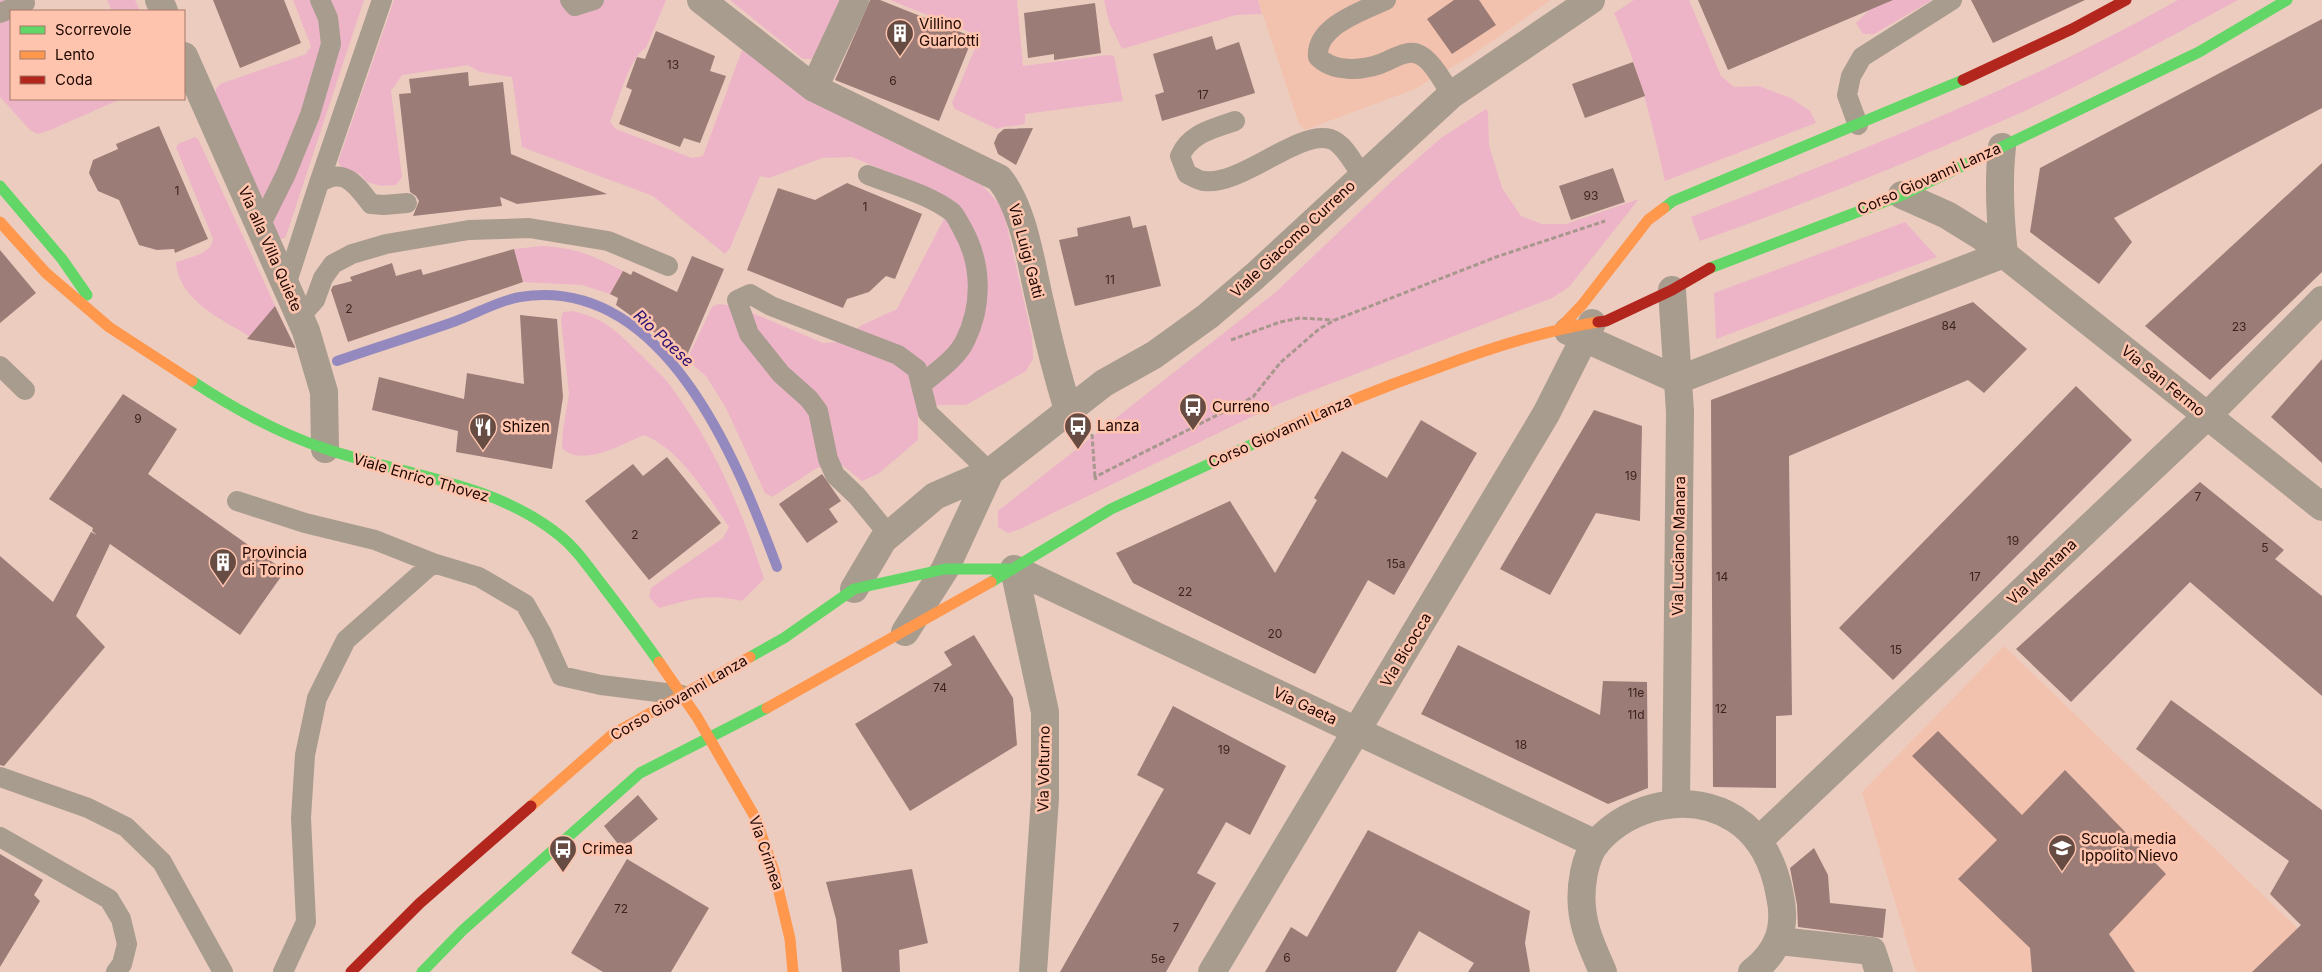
<svg xmlns="http://www.w3.org/2000/svg" width="2322" height="972" font-family="Inter,sans-serif">
<rect width="100%" height="100%" fill="#ecccbf"/>
<path fill="#f3c2ae" d="M 1258,0 L 1551,0 L 1472,55 L 1415,89 L 1305,130 L 1299,124 Z
M 2004,646 L 2322,952 L 2322,972 L 1916,972 L 1862,792 Z"/>
<path fill="#edb4c8" d="M 0,0 L 15,0 L 11,18 L 11,99 L 121,99 L 48,131 L 38,134 L 30,130 L 0,97 Z
M 107,0 L 135,0 L 140,11 L 112,11 Z
M 293,0 L 364,0 L 287,233 L 285,238 L 280,239 L 216,97 L 216,89 L 220,84 L 306,54 L 311,46 Z
M 394,0 L 666,0 L 646,48 C 630,55 617,105 610,122 L 616,129 L 692,158 L 703,156 L 742,50 L 801,94 L 982,185 L 1003,208 L 1032,337 L 1033,359 L 1026,371 L 966,405 L 937,405 L 918,417 L 918,440 L 878,474 L 862,481 L 842,465 L 817,468 L 772,497 L 765,493 L 726,408 L 706,376 L 694,366 L 690,353 L 712,307 L 718,304 L 728,305 L 757,315 L 823,343 L 839,342 L 862,325 L 897,309 L 945,217 L 900,177 L 852,157 L 822,158 L 769,178 L 760,176 L 730,248 L 725,254 L 653,196 L 522,147 L 512,77 L 480,72 L 468,65 L 402,75 L 391,91 L 402,177 L 396,185 L 381,186 L 367,182 L 360,174 L 344,171 L 338,162 Z
M 730,0 L 849,0 L 814,59 L 803,59 Z
M 890,0 L 1017,0 L 1023,66 L 1107,55 L 1114,56 L 1123,101 L 1025,114 L 1025,123 C 1018,127 1006,125 997,129 L 955,109 L 952,103 L 979,39 L 977,35 Z
M 1104,0 L 1258,0 L 1262,14 L 1236,15 L 1122,49 L 1109,22 Z
M 1634,0 L 1689,0 L 1721,76 L 1734,87 L 1759,86 L 1791,98 L 1810,111 L 1816,123 L 1665,181 C 1652,123 1639,67 1614,13 Z
M 1870,0 L 1932,0 L 1874,34 L 1863,34 L 1856,23 L 1868,11 Z
M 2178,0 L 2238,0 C 2166,39 2094,79 2020,113 C 1915,160 1808,203 1700,241 L 1691,217 C 1857,153 2023,87 2178,0 Z
M 1486,109 L 1488,112 L 1489,145 L 1502,188 L 1521,216 L 1542,224 L 1566,224 L 1639,199 L 1569,287 L 1552,298 L 1278,404 L 1020,529 L 1008,533 L 998,527 L 998,511 L 1277,291 L 1392,181 L 1441,138 Z
M 195,137 L 198,139 L 277,310 L 264,320 L 254,339 C 225,321 178,301 176,262 C 188,258 212,254 213,239 L 176,147 L 178,144 Z
M 1905,222 L 1937,257 L 1716,339 L 1714,293 Z
M 542,246 C 577,248 591,255 623,271 L 610,294 L 582,285 L 523,282 L 514,249 Z
M 572,311 C 607,319 617,332 641,355 C 651,366 664,376 672,388 C 714,445 743,512 764,579 L 742,601 C 706,593 694,599 659,608 L 649,597 L 651,588 L 723,538 L 729,527 C 707,495 681,450 644,435 C 622,444 582,468 562,448 L 563,430 L 569,394 L 561,319 L 563,312 Z"/>
<g fill="none" stroke-linecap="round" stroke-linejoin="round">
<path stroke="#9389be" stroke-width="10" d="M 337,361 C 377,347 417,335 456,321 C 475,314 500,300 520,297 C 664,274 737,460 777,567"/>
</g>
<path fill="#9b7c77" d="M 213,0 L 284,0 L 301,43 L 240,68 Z
M 870,0 L 880,0 L 973,37 L 939,121 L 835,80 Z
M 1454,0 L 1479,0 L 1496,25 L 1452,54 L 1427,19 Z
M 1698,0 L 1893,0 L 1728,70 Z
M 1971,0 L 2085,0 L 1993,43 Z
M 1095,3 L 1101,53 L 1054,60 L 1054,54 L 1028,58 L 1024,13 Z
M 2322,19 L 2322,108 L 2114,218 L 2132,242 L 2099,284 L 2030,232 L 2040,168 Z
M 656,31 L 715,56 L 710,71 L 726,76 L 700,143 L 684,138 L 680,147 L 619,124 L 632,90 L 626,87 L 637,57 L 645,59 Z
M 1212,36 L 1216,50 L 1239,42 L 1255,93 L 1162,121 L 1155,95 L 1164,92 L 1153,54 Z
M 1633,62 L 1645,96 L 1585,118 L 1572,84 Z
M 468,72 L 469,86 L 503,82 L 511,154 L 607,194 L 517,204 L 500,197 L 502,206 L 413,216 L 419,201 L 416,196 L 410,192 L 399,94 L 411,93 L 409,79 Z
M 159,126 L 208,239 L 175,253 L 174,249 L 157,250 L 139,245 L 119,200 L 98,191 L 89,173 L 93,160 L 118,149 L 116,144 Z
M 1033,128 L 1016,165 L 998,154 L 994,143 L 998,134 L 1004,129 Z
M 2322,163 L 2322,272 L 2210,380 L 2145,326 Z
M 1613,168 L 1625,202 L 1571,220 L 1559,186 Z
M 847,183 L 922,214 L 895,279 L 886,276 L 869,292 L 847,299 L 843,308 L 747,270 L 778,188 L 815,200 Z
M 1130,216 L 1133,228 L 1146,225 L 1161,286 L 1075,306 L 1059,240 L 1078,236 L 1077,228 Z
M 514,249 L 523,282 L 348,342 L 331,290 L 333,286 L 352,281 L 350,277 L 392,263 L 396,276 L 421,269 L 423,275 Z
M 0,250 L 36,293 L 0,323 Z
M 692,256 L 724,269 L 685,360 L 663,339 L 616,305 L 618,298 L 610,294 L 623,271 L 631,275 L 633,271 L 677,292 Z
M 1973,302 L 2027,349 L 1984,393 L 1968,380 L 1789,456 L 1792,715 L 1776,716 L 1776,788 L 1713,787 L 1711,400 Z
M 275,306 L 295,347 L 295,348 L 247,339 Z
M 520,315 L 557,319 L 563,397 L 552,469 L 456,452 L 458,431 L 372,410 L 379,377 L 464,399 L 467,373 L 524,384 Z
M 2322,359 L 2322,463 L 2271,417 Z
M 2076,386 L 2132,440 L 1893,680 L 1839,628 Z
M 123,394 L 177,429 L 148,474 L 285,571 L 240,635 L 110,544 L 76,616 L 105,647 L 4,766 L 0,765 L 0,556 L 53,602 L 91,532 L 97,535 L 92,531 L 93,528 L 49,499 Z
M 1594,410 L 1642,426 L 1640,521 L 1596,513 L 1550,595 L 1500,569 Z
M 1421,420 L 1477,453 L 1394,595 L 1368,580 L 1315,674 L 1133,583 L 1116,553 L 1230,501 L 1275,573 L 1317,500 L 1314,498 L 1342,451 L 1387,478 Z
M 667,457 L 721,523 L 649,580 L 585,501 L 633,464 L 643,476 Z
M 822,474 L 841,501 L 829,509 L 838,522 L 807,543 L 779,504 Z
M 2200,482 L 2284,550 L 2275,559 L 2322,596 L 2322,696 L 2190,582 L 2071,702 L 2016,649 Z
M 974,635 L 1013,698 L 1017,745 L 910,811 L 855,724 L 952,665 L 944,652 Z
M 1458,645 L 1600,715 L 1603,681 L 1647,682 L 1648,788 L 1608,804 L 1421,714 Z
M 2171,700 L 2322,810 L 2322,972 L 2252,972 L 2301,925 L 2270,894 L 2289,861 L 2136,749 Z
M 1173,706 L 1286,766 L 1250,835 L 1226,822 L 1197,873 L 1216,883 L 1166,972 L 1060,972 L 1164,789 L 1137,775 Z
M 1938,731 L 2022,815 L 2065,770 L 2166,874 L 2109,934 L 2135,972 L 2032,972 L 2030,948 L 1958,879 L 1997,840 L 1912,756 Z
M 638,795 L 658,819 L 622,849 L 604,826 Z
M 1368,830 L 1530,911 L 1525,943 L 1530,972 L 1468,972 L 1474,963 L 1419,931 L 1396,972 L 1265,972 L 1291,927 L 1307,937 Z
M 1814,848 L 1828,875 L 1830,903 L 1886,909 L 1883,938 L 1798,927 L 1797,905 L 1790,868 Z
M 0,854 L 43,880 L 34,895 L 40,901 L 0,967 Z
M 627,859 L 709,908 L 671,972 L 603,972 L 571,953 Z
M 912,869 L 928,943 L 899,950 L 900,972 L 842,972 L 836,919 L 826,882 Z"/>
<g fill="none" stroke-linecap="round" stroke-linejoin="round">
<path stroke="#a7978c" stroke-width="3" stroke-dasharray="5 2.5" stroke-linecap="butt" d="M 1231,340 L 1280,322 L 1300,318 L 1333,320
M 1092,434 L 1095,477
M 1096,480 L 1095,477 L 1253,397 L 1280,363 L 1319,329 L 1335,320 L 1496,257 L 1605,221"/>
<path stroke="#a89c8e" stroke-width="20" d="M 570,0 L 575,6 L 594,0
M 1386,0 C 1363,11 1315,26 1318,57 C 1333,72 1360,71 1380,64 C 1392,60 1407,48 1420,55 C 1431,60 1445,84 1451,95
M 0,13 L 25,3
M 1235,121 C 1213,129 1190,133 1180,156 L 1187,174 C 1192,176 1199,181 1204,181 C 1241,186 1298,130 1330,139 C 1344,143 1354,164 1362,176
M 1858,125 L 1847,95 L 1851,76 L 1862,57 L 1952,0
M 868,175 C 896,186 928,194 952,212 C 956,216 959,223 962,228 C 982,263 983,305 965,341 C 957,358 936,372 922,384
M 319,183 L 382,0
M 260,226 L 286,174 L 310,115 L 331,44 L 328,18 L 320,0
M 286,285 L 319,183 C 344,166 356,185 371,204 L 384,205 L 407,203
M 300,317 L 315,300 L 323,278 L 333,264 L 352,254 L 386,244 L 469,230 L 529,228 L 608,241 L 668,266
M 0,366 L 25,390
M 237,501 L 305,523 L 375,540 L 433,563 L 479,577 L 525,604 L 542,634 L 561,676 L 601,685 L 682,695
M 889,535 L 857,496 L 835,475 L 828,459 L 818,411 L 809,399 L 781,374 L 749,334 L 737,300 L 750,294 L 771,306 L 898,355 L 917,369 L 928,413 L 990,472
M 0,777 L 88,808 L 126,827 L 162,862 L 223,972
M 0,837 L 109,899 L 121,919 L 127,944 L 122,964 L 116,972
M 283,972 L 306,922 L 301,818 L 305,755 L 317,698 L 346,640 L 433,563"/>
<path stroke="#a89c8e" stroke-width="28" d="M 159,0 L 164,11
M 701,0 L 814,88 L 999,178 C 1024,208 1031,264 1040,302 C 1048,338 1057,374 1068,410
M 184,56 L 306,331 L 324,392 L 325,449
M 814,88 L 855,0
M 2002,147 C 1998,183 2000,218 2004,254
M 1902,195 L 1947,215 L 1981,236 L 2322,507
M 1672,290 L 1680,412 L 1676,803
M 1568,331 L 1678,380
M 1678,380 L 2004,254
M 1014,569 L 1596,844
M 1014,569 L 1045,712 L 1045,798 L 1033,972
M 854,589 L 883,540 L 935,496 L 990,472 L 1104,383 L 1154,355 L 1208,316 L 1255,276 L 1451,95 L 1591,0
M 905,632 L 945,569 L 990,472
M 1758,841 L 2207,416 L 2322,300
M 1779,941 L 1872,951 L 1879,972
M 1212,972 L 1546,414 L 1592,323
M 1603,972 C 1594,951 1584,931 1582,908 C 1580,888 1584,857 1597,842 C 1631,804 1691,791 1735,819 C 1762,836 1775,867 1780,896 C 1787,928 1778,952 1752,972"/>
<path stroke="#63d668" stroke-width="11" d="M 0,186 L 62,259 L 87,295
M 1664,208 L 1673,201 L 1963,80
M 1710,268 L 1902,195 L 2199,52 L 2287,0
M 192,381 C 233,408 280,434 326,449 C 403,475 493,482 559,535 C 577,549 589,568 603,586 C 622,611 641,636 659,662
M 991,582 L 1111,509 L 1279,432
M 750,657 L 784,638 L 854,589 L 945,569 L 1013,569
M 422,972 L 463,930 L 640,773 L 767,708"/>
<path stroke="#ff974d" stroke-width="11" d="M 0,222 L 46,273 L 109,327 L 192,381
M 1560,328 L 1582,305 L 1648,220 L 1664,208
M 1279,432 C 1331,408 1383,387 1437,368 C 1490,348 1542,331 1598,322
M 659,662 L 697,717 L 755,817 L 774,871 L 790,939 L 793,972
M 767,708 L 991,582
M 531,806 L 613,734 L 750,657"/>
<path stroke="#b3261e" stroke-width="11" d="M 1963,80 L 2072,29 L 2126,0
M 1598,322 L 1606,321 L 1672,290 L 1710,268
M 351,972 L 420,903 L 531,806"/>
</g>
<defs>
<g id="building-pin" transform="scale(1.4375)"><path d="M0 17L-7.5 6A9.5 9.5 0 1 1 7.5 6Z" fill="#674c44" stroke="#fec4ad"/><path d="M-4-6H4V6H1V3H-1V6H-4ZM-2.5-4.3h1.7v1.8h-1.7ZM.8-4.3h1.7v1.8H.8ZM-2.5-1h1.7V.8h-1.7ZM.8-1h1.7V.8H.8Z" fill="#fff"/></g>
<g id="bus-pin" transform="scale(1.4375)"><path d="M0 17L-7.5 6A9.5 9.5 0 1 1 7.5 6Z" fill="#674c44" stroke="#fec4ad"/><path d="M-5-6H5V4H4V6H2V4H-2V6H-4V4H-5ZM-3.5-4V0h7V-4ZM-3.5 1.2v1.5H-2V1.2ZM2 1.2v1.5H3.5V1.2Z" fill="#fff"/></g>
<g id="restaurant-pin" transform="scale(1.4375)"><path d="M0 17L-7.5 6A9.5 9.5 0 1 1 7.5 6Z" fill="#674c44" stroke="#fec4ad"/><path d="M-5-6h1v4h1v-4h1v4h1v-4h1v5L-1.5 .5V6h-2V.5L-5-1ZM5-6V6H3V1.5H1.5Q1.5-4 5-6Z" fill="#fff"/></g>
<g id="school-pin" transform="scale(1.4375)"><path d="M0 17L-7.5 6A9.5 9.5 0 1 1 7.5 6Z" fill="#674c44" stroke="#fec4ad"/><path d="M0-5L7-2L0 1L-7-2ZM-4 1L0 2.5L4 1V4Q0 6-4 4Z" fill="#fff"/></g>
</defs>
<g fill-rule="evenodd">
<use href="#building-pin" x="900" y="33"/>
<use href="#bus-pin" x="1193" y="407"/>
<use href="#bus-pin" x="1078" y="426"/>
<use href="#restaurant-pin" x="483" y="427"/>
<use href="#building-pin" x="223" y="562"/>
<use href="#school-pin" x="2062" y="848"/>
<use href="#bus-pin" x="563" y="849"/>
</g>
<g text-anchor="middle" stroke-width="5" stroke-linejoin="round" paint-order="stroke">
<g font-size="12" fill="#3e241e">
<text x="673" y="69">13</text>
<text x="893" y="85">6</text>
<text x="1203" y="99">17</text>
<text x="177" y="195">1</text>
<text x="1591" y="200">93</text>
<text x="865" y="211">1</text>
<text x="1110" y="284">11</text>
<text x="349" y="313">2</text>
<text x="1949" y="330">84</text>
<text x="2239" y="331">23</text>
<text x="138" y="423">9</text>
<text x="1631" y="480">19</text>
<text x="2198" y="501">7</text>
<text x="635" y="539">2</text>
<text x="2013" y="545">19</text>
<text x="2265" y="552">5</text>
<text x="1396" y="568">15a</text>
<text x="1722" y="581">14</text>
<text x="1975" y="581">17</text>
<text x="1185" y="596">22</text>
<text x="1275" y="638">20</text>
<text x="1896" y="654">15</text>
<text x="940" y="692">74</text>
<text x="1636" y="697">11e</text>
<text x="1721" y="713">12</text>
<text x="1636" y="719">11d</text>
<text x="1521" y="749">18</text>
<text x="1224" y="754">19</text>
<text x="621" y="913">72</text>
<text x="1176" y="932">7</text>
<text x="1287" y="962">6</text>
<text x="1158" y="963">5e</text>
</g>
<g font-size="15" fill="#1f0701" stroke="#fec4ad" text-anchor="start">
<text x="919" y="29">Villino<tspan x="919" dy="17">Guarlotti</tspan></text>
<text x="1212" y="412">Curreno</text>
<text x="1097" y="431">Lanza</text>
<text x="502" y="432">Shizen</text>
<text x="242" y="558">Provincia<tspan x="242" dy="17">di Torino</tspan></text>
<text x="2081" y="844">Scuola media<tspan x="2081" dy="17">Ippolito Nievo</tspan></text>
<text x="582" y="854">Crimea</text>
</g>
<g font-size="15" fill="#1f0701" stroke="#fec4ad">
<text transform="translate(1929 179) rotate(-24)" y="5">Corso Giovanni Lanza</text>
<text transform="translate(1293 239) rotate(-43)" y="5">Viale Giacomo Curreno</text>
<text transform="translate(270 249) rotate(66)" y="5">Via alla Villa Quiete</text>
<text transform="translate(1026 251) rotate(75)" y="5">Via Luigi Gatti</text>
<text transform="translate(2163 381) rotate(39)" y="5">Via San Fermo</text>
<text transform="translate(1280 432) rotate(-24)" y="5">Corso Giovanni Lanza</text>
<text transform="translate(421 478) rotate(16)" y="5">Viale Enrico Thovez</text>
<text transform="translate(1679 546) rotate(-89)" y="5">Via Luciano Manara</text>
<text transform="translate(2042 572) rotate(-43)" y="5">Via Mentana</text>
<text transform="translate(1406 650) rotate(-59)" y="5">Via Bicocca</text>
<text transform="translate(679 698) rotate(-30)" y="5">Corso Giovanni Lanza</text>
<text transform="translate(1305 706) rotate(25)" y="5">Via Gaeta</text>
<text transform="translate(1044 769) rotate(-89)" y="5">Via Volturno</text>
<text transform="translate(766 853) rotate(71)" y="5">Via Crimea</text>
</g>
<g font-size="16" font-style="italic" fill="#281173" stroke="#fec4ad">
<text transform="translate(664 338) rotate(43)" y="6">Rio Paese</text>
</g>
</g>
<rect x="10" y="10" width="175" height="90" fill="#fec4ad" stroke="#a57868"/>
<rect x="20" y="26" width="25" height="8" fill="#63d668" stroke="#a57868"/>
<text x="55" y="35" font-size="15" fill="#1f0701">Scorrevole</text>
<rect x="20" y="51" width="25" height="8" fill="#ff974d" stroke="#a57868"/>
<text x="55" y="60" font-size="15" fill="#1f0701">Lento</text>
<rect x="20" y="76" width="25" height="8" fill="#b3261e" stroke="#a57868"/>
<text x="55" y="85" font-size="15" fill="#1f0701">Coda</text>
</svg>
